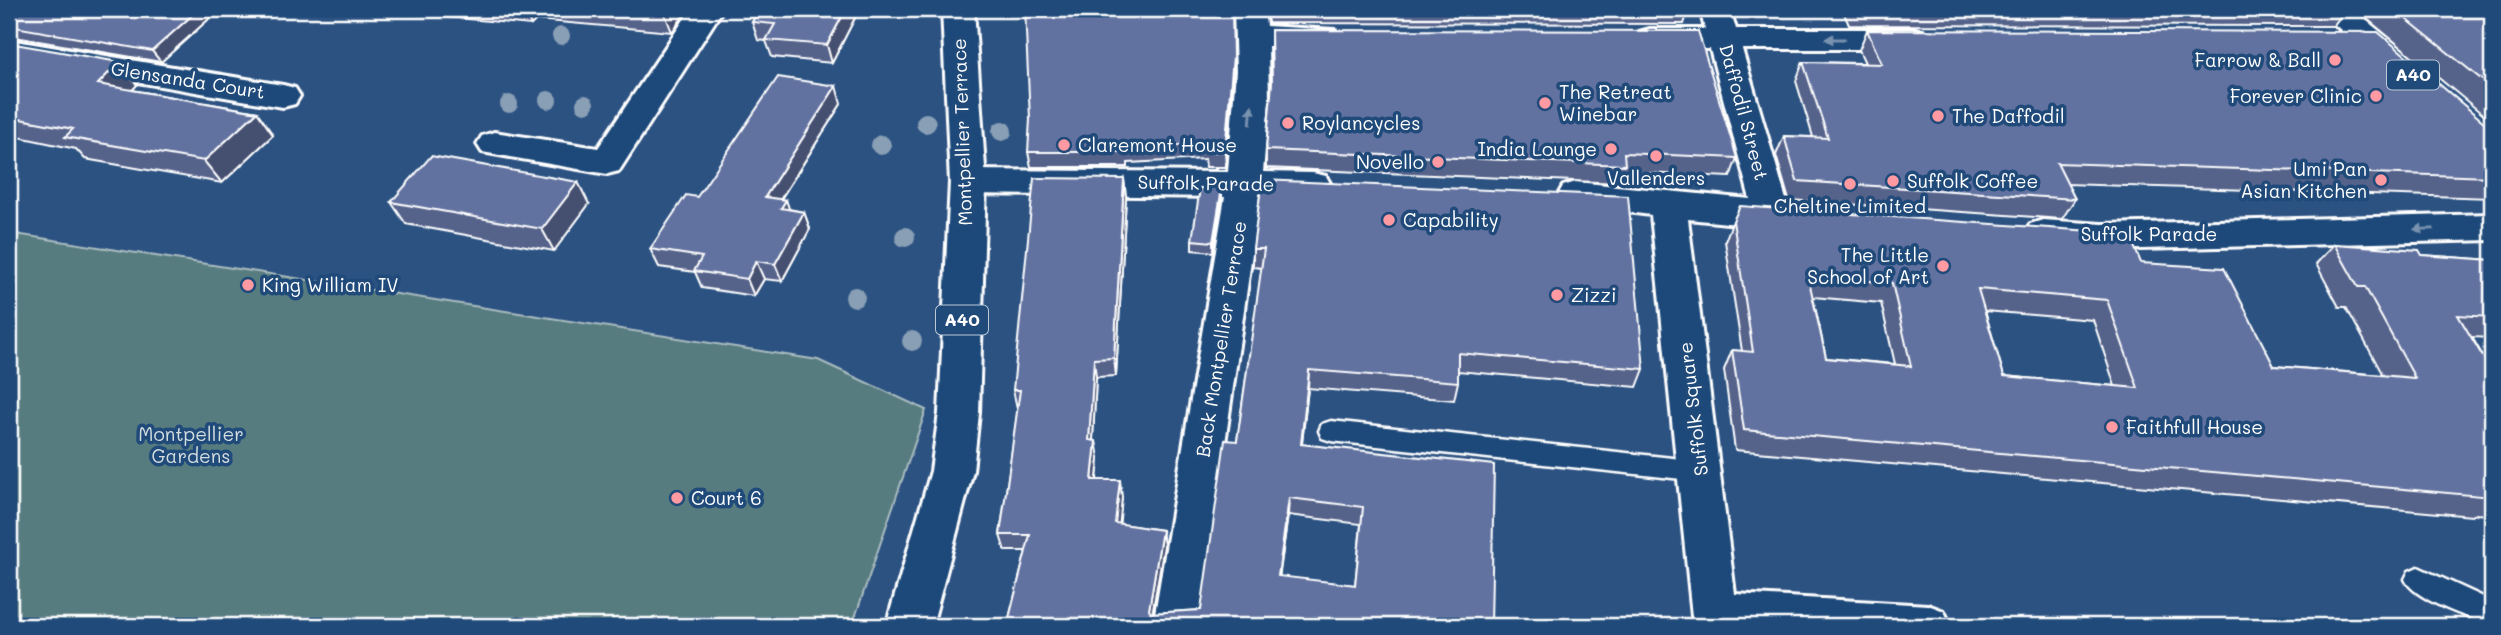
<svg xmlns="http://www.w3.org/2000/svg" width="2501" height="635" font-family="Mali,sans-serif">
<rect width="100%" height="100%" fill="#2c5282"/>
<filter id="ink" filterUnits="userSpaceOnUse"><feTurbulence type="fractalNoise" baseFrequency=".0143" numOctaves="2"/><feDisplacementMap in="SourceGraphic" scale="14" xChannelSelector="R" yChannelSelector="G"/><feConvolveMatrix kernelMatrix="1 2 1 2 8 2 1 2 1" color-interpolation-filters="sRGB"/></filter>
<g filter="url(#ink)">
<path fill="#577b80" stroke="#abbdc0" stroke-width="2" d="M 9,233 L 818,360 L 926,410 L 852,626 L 9,626 Z"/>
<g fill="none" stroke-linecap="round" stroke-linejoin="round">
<g stroke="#fff" stroke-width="5">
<path id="service" d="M 1331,421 L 1700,461 L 1709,464 L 1712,471 L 1709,478 L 1700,481 L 1331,441 L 1322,438 L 1319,431 L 1322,424 Z
M 2418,567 L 2492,601 L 2492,625 C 2470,618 2414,600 2405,579 L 2409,571 Z"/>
</g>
<g stroke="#fff" stroke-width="6">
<path id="minor" d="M 691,9 L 723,9 L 619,171 L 607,174 L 482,152 L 477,144 L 482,136 L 494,132 L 598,148 Z
M 1234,9 L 1264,9 L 1266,26 L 1335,30 L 1340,37 L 1335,44 L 1324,47 L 1268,46 L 1269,102 L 1263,172 L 1313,173 L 1326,176 L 1331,185 L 1326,194 L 1313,197 L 1260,197 L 1199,626 L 1153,626 L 1225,197 L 968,194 L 956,191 L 950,182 L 956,173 L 968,170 L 1228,172 L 1236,71 Z
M 1700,9 L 1730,9 L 1736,29 L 1915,29 L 1926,32 L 1931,39 L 1926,46 L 1915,49 L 1742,49 L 1787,203 L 1800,207 L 1805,216 L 1800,225 L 1787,229 L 1688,219 L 1735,594 L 1928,605 L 1944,611 L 1951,626 L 1693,626 L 1651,215 L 1563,204 L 1558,195 L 1563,186 L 1576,182 L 1750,199 L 1710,49 L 1650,49 L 1639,46 L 1634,39 L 1639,32 L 1650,29 L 1705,29 Z
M 9,40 L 283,85 L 295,88 L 300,96 L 295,104 L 283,107 L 9,60 Z
M 2492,214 L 2492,240 L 2102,250 L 2030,242 L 2025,233 L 2030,224 L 2043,220 L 2102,224 Z"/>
</g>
<g stroke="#fff" stroke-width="6">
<path id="trunk" d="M 942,9 L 974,9 L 986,182 L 979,413 L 973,471 L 932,626 L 886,626 L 931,471 L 939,413 L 950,182 Z
M 2317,9 L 2352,9 L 2414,59 L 2418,66 L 2414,73 L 2402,77 L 2390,73 Z"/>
</g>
<use href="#service" fill="#1f4a7a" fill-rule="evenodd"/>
<use href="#minor" fill="#1f4a7a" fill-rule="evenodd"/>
<use href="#trunk" fill="#1f4a7a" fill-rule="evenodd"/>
</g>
<g fill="#899fb5">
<circle cx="561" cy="36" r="9"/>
<circle cx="548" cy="100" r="9"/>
<circle cx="509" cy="104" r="9"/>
<circle cx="585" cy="104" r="9"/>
<circle cx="926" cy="123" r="10"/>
<circle cx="1002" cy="131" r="10"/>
<circle cx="881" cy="145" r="10"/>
<circle cx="905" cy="237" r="10"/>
<circle cx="855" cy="297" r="10"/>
<circle cx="912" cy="341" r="10"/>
</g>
<path fill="#54628a" stroke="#fff" stroke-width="2" fill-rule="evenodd" d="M 17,9 L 220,9 L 161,62 L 9,36 L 9,15 Z
M 363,9 L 688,9 L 672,32 L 536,20 L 531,25 Z
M 1266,9 L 1689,9 L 1684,24 L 1268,23 Z
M 1842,9 L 2346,9 L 2333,26 L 1849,25 Z
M 2355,9 L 2492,9 L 2492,122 Z
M 859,10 L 832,63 L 772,57 L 766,41 L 758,40 L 752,22 Z
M 1271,30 L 1737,158 L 1730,177 L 1623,172 L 1620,183 L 1266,168 L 1266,150 L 1271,89 Z
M 1867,30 L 2492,129 L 2492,198 L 2067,184 L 2075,199 L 2062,219 L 1789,200 L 1776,155 L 1784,136 L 1813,137 L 1796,81 L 1803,62 L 1865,63 L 1859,50 Z
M 9,43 L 137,85 L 132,90 L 257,112 L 273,135 L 222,183 L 85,159 L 76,149 L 9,135 Z
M 1233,71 L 1226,167 L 1206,167 L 1205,159 L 1128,163 L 1128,167 L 1031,167 L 1028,152 Z
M 841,104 L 781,199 L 786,200 L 789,209 L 804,212 L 810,229 L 782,281 L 764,279 L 754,296 L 702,288 L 695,272 L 659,267 L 650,249 L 697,197 Z
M 1124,179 L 1126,197 L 1116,376 L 1096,377 L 1093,441 L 1099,458 L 1097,480 L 1122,497 L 1119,524 L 1162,530 L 1164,546 L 1153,613 L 1201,610 L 1237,441 L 1262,268 L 1253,267 L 1253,249 L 1262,180 L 1644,369 L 1637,387 L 1458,371 L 1458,382 L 1454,400 L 1308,388 L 1302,444 L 1491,626 L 1007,626 L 1026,551 L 1005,551 L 1000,535 L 1018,408 L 1017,408 L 1013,390 ZM 1288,515 L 1361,524 L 1355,585 L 1279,577 Z
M 1222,198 L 1213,252 L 1192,250 L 1192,240 Z
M 391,202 L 589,204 L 554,251 L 406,224 Z
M 1733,221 L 2094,238 L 2141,263 L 2274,366 L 2383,375 L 2346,307 L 2339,307 L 2316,264 L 2334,244 L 2422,255 L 2492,260 L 2492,338 L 2472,337 L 2492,372 L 2492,515 L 2475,514 L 2472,516 L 1735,450 L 1724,370 L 1732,350 L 1742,351 L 1725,241 ZM 1813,297 L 1881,303 L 1895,364 L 1826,358 ZM 1985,311 L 2093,320 L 2115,386 L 2004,376 Z"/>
<path fill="#455070" stroke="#fff" stroke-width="2" d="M 199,9 L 220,9 L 161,62 L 152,51 Z
M 523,9 L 530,9 L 536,20 L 531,25 Z
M 663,9 L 688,9 L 672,32 Z
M 846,9 L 859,9 L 859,10 L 832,63 L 827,45 Z
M 1233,56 L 1233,71 L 1226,167 L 1225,152 Z
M 119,62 L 137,85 L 117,106 L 98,84 Z
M 836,86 L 841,104 L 771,214 L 765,197 Z
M 257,112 L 273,135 L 222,183 L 204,161 Z
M 1124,179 L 1126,197 L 1116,376 L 1114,358 Z
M 578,182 L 589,204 L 554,251 L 542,229 Z
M 1222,188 L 1222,198 L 1213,252 L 1213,242 Z
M 786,200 L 792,217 L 781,208 Z
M 804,212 L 810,229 L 782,281 L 775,264 Z
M 756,261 L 764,279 L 754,296 L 747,279 Z
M 1094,359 L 1096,377 L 1092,458 L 1089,440 Z
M 1309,370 L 1308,388 L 1300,461 L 1301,444 Z
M 1096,441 L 1099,458 L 1095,497 L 1092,480 Z
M 1120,480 L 1122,497 L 1118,540 L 1115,523 Z
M 1289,498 L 1288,515 L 1277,593 L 1278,576 Z
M 1162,530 L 1164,546 L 1150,626 L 1149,610 Z"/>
<path fill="#6272a0" stroke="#fff" stroke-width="2" fill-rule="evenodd" d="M 17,9 L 199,9 L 152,51 L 9,26 L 9,15 Z
M 759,9 L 846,9 L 827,45 L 766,40 L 775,24 L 752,22 Z
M 1025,9 L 1232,9 L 1233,56 L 1225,152 L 1205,152 L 1207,144 L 1127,147 L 1126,152 L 1028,152 L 1030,119 Z
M 2394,9 L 2492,9 L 2492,88 Z
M 1271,30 L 1698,31 L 1737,158 L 1624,153 L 1625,165 L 1266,150 L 1272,83 Z
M 1867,30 L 2378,32 L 2492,129 L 2492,177 L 2057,163 L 2075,199 L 1797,181 L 1784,136 L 1828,138 L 1803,62 L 1882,64 Z
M 9,43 L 119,62 L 98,84 L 257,112 L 204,161 L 65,137 L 73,129 L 9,117 Z
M 778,77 L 836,86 L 765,197 L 786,200 L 781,208 L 804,212 L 775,264 L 756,261 L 747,279 L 694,271 L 702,257 L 650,249 L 686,195 L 697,197 Z
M 431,156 L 578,182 L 542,229 L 391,202 Z
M 1034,178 L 1124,179 L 1114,358 L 1094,359 L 1089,440 L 1096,441 L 1092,480 L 1120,480 L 1115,523 L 1162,530 L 1149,610 L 1151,613 L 1201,610 L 1225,440 L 1237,441 L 1264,249 L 1253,249 L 1262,180 L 1628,196 L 1644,369 L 1458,353 L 1458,382 L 1309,370 L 1301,444 L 1494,465 L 1491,626 L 1320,626 L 1253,619 L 1252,625 L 1242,624 L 1242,626 L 1007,626 L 1030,535 L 1000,535 L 1020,390 L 1013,390 ZM 1289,498 L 1363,507 L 1355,585 L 1278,576 Z
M 1200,188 L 1222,188 L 1213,242 L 1192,240 Z
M 1740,206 L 2091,231 L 2094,238 L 2132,241 L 2141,263 L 2224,268 L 2274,366 L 2415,378 L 2365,287 L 2358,287 L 2334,244 L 2419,250 L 2422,255 L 2492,260 L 2492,317 L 2458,315 L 2492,372 L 2492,497 L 1744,430 L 1732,350 L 1753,352 L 1733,221 ZM 1808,276 L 1892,283 L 1911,366 L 1826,358 ZM 1978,289 L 2107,300 L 2138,388 L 2004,376 Z"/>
<defs><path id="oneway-solid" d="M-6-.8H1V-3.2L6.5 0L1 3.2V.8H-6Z" transform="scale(1.75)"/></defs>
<g fill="#7992af">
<use href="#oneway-solid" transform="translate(1835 39) rotate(180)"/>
<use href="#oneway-solid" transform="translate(1251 115) rotate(-85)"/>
<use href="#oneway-solid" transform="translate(2424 229) rotate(179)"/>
</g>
</g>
<g fill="#ff9aa2" stroke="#1f4a7a" stroke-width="2.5">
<circle cx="2335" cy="60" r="7"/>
<circle cx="2376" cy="96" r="7"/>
<circle cx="1545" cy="103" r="7"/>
<circle cx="1938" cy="116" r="7"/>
<circle cx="1288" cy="123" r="7"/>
<circle cx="1064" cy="145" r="7"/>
<circle cx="1611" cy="149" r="7"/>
<circle cx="1656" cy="156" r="7"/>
<circle cx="1438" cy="162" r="7"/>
<circle cx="2381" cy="180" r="7"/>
<circle cx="1893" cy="181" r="7"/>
<circle cx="1850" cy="184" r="7"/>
<circle cx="1389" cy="220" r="7"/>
<circle cx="1943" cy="266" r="7"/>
<circle cx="248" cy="285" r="7"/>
<circle cx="1557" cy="295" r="7"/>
<circle cx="2112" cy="427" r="7"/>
<circle cx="677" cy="498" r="7"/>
</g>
<g text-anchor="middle" stroke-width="7" stroke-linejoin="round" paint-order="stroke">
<g fill="#1f4a7a" stroke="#bcc9d7" stroke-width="2">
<rect x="2387" y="60.5" width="52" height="29" rx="5"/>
<rect x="936" y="305.5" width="52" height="29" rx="5"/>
</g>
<g font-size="18" font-weight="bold" fill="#fff">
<text x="2413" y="81">A40</text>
<text x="962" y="326">A40</text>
</g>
<g font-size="19" fill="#fff" stroke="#1f4a7a" text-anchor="start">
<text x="2321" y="67" text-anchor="end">Farrow &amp; Ball</text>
<text x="1559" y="99">The Retreat<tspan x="1559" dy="22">Winebar</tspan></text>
<text x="2362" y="103" text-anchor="end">Forever Clinic</text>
<text x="1952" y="123">The Daffodil</text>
<text x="1302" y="130">Roylancycles</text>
<text x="1078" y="152">Claremont House</text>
<text x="1597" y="156" text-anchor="end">India Lounge</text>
<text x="1424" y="169" text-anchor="end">Novello</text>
<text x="2367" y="176" text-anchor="end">Umi Pan<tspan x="2367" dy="22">Asian Kitchen</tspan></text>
<text x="1656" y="185" text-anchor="middle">Vallenders</text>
<text x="1907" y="188">Suffolk Coffee</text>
<text x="1850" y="213" text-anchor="middle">Cheltine Limited</text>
<text x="1403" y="227">Capability</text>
<text x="1929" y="262" text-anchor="end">The Little<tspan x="1929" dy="22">School of Art</tspan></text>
<text x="262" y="292">King William IV</text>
<text x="1571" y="302">Zizzi</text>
<text x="2126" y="434">Faithfull House</text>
<text x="691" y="505">Court 6</text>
</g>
<g font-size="19" fill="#fff" stroke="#1f4a7a">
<text transform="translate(188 80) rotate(9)" y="7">Glensanda Court</text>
<text transform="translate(1744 112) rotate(75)" y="7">Daffodil Street</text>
<text transform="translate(962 132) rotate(-92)" y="7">Montpellier Terrace</text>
<text transform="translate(1206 183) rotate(1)" y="7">Suffolk Parade</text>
<text x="2149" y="241">Suffolk Parade</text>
<text transform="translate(1221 339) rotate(-81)" y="7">Back Montpellier Terrace</text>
<text transform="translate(1693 409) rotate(-97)" y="7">Suffolk Square</text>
</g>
<g font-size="19" fill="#d5dedf" stroke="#1f4a7a">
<text x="191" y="441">Montpellier<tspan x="191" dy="22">Gardens</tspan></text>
</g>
</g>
<rect width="2501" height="635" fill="none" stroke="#1f4a7a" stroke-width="35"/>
<rect x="18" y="18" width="2466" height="600" fill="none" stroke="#fff" stroke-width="2.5" filter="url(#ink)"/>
</svg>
